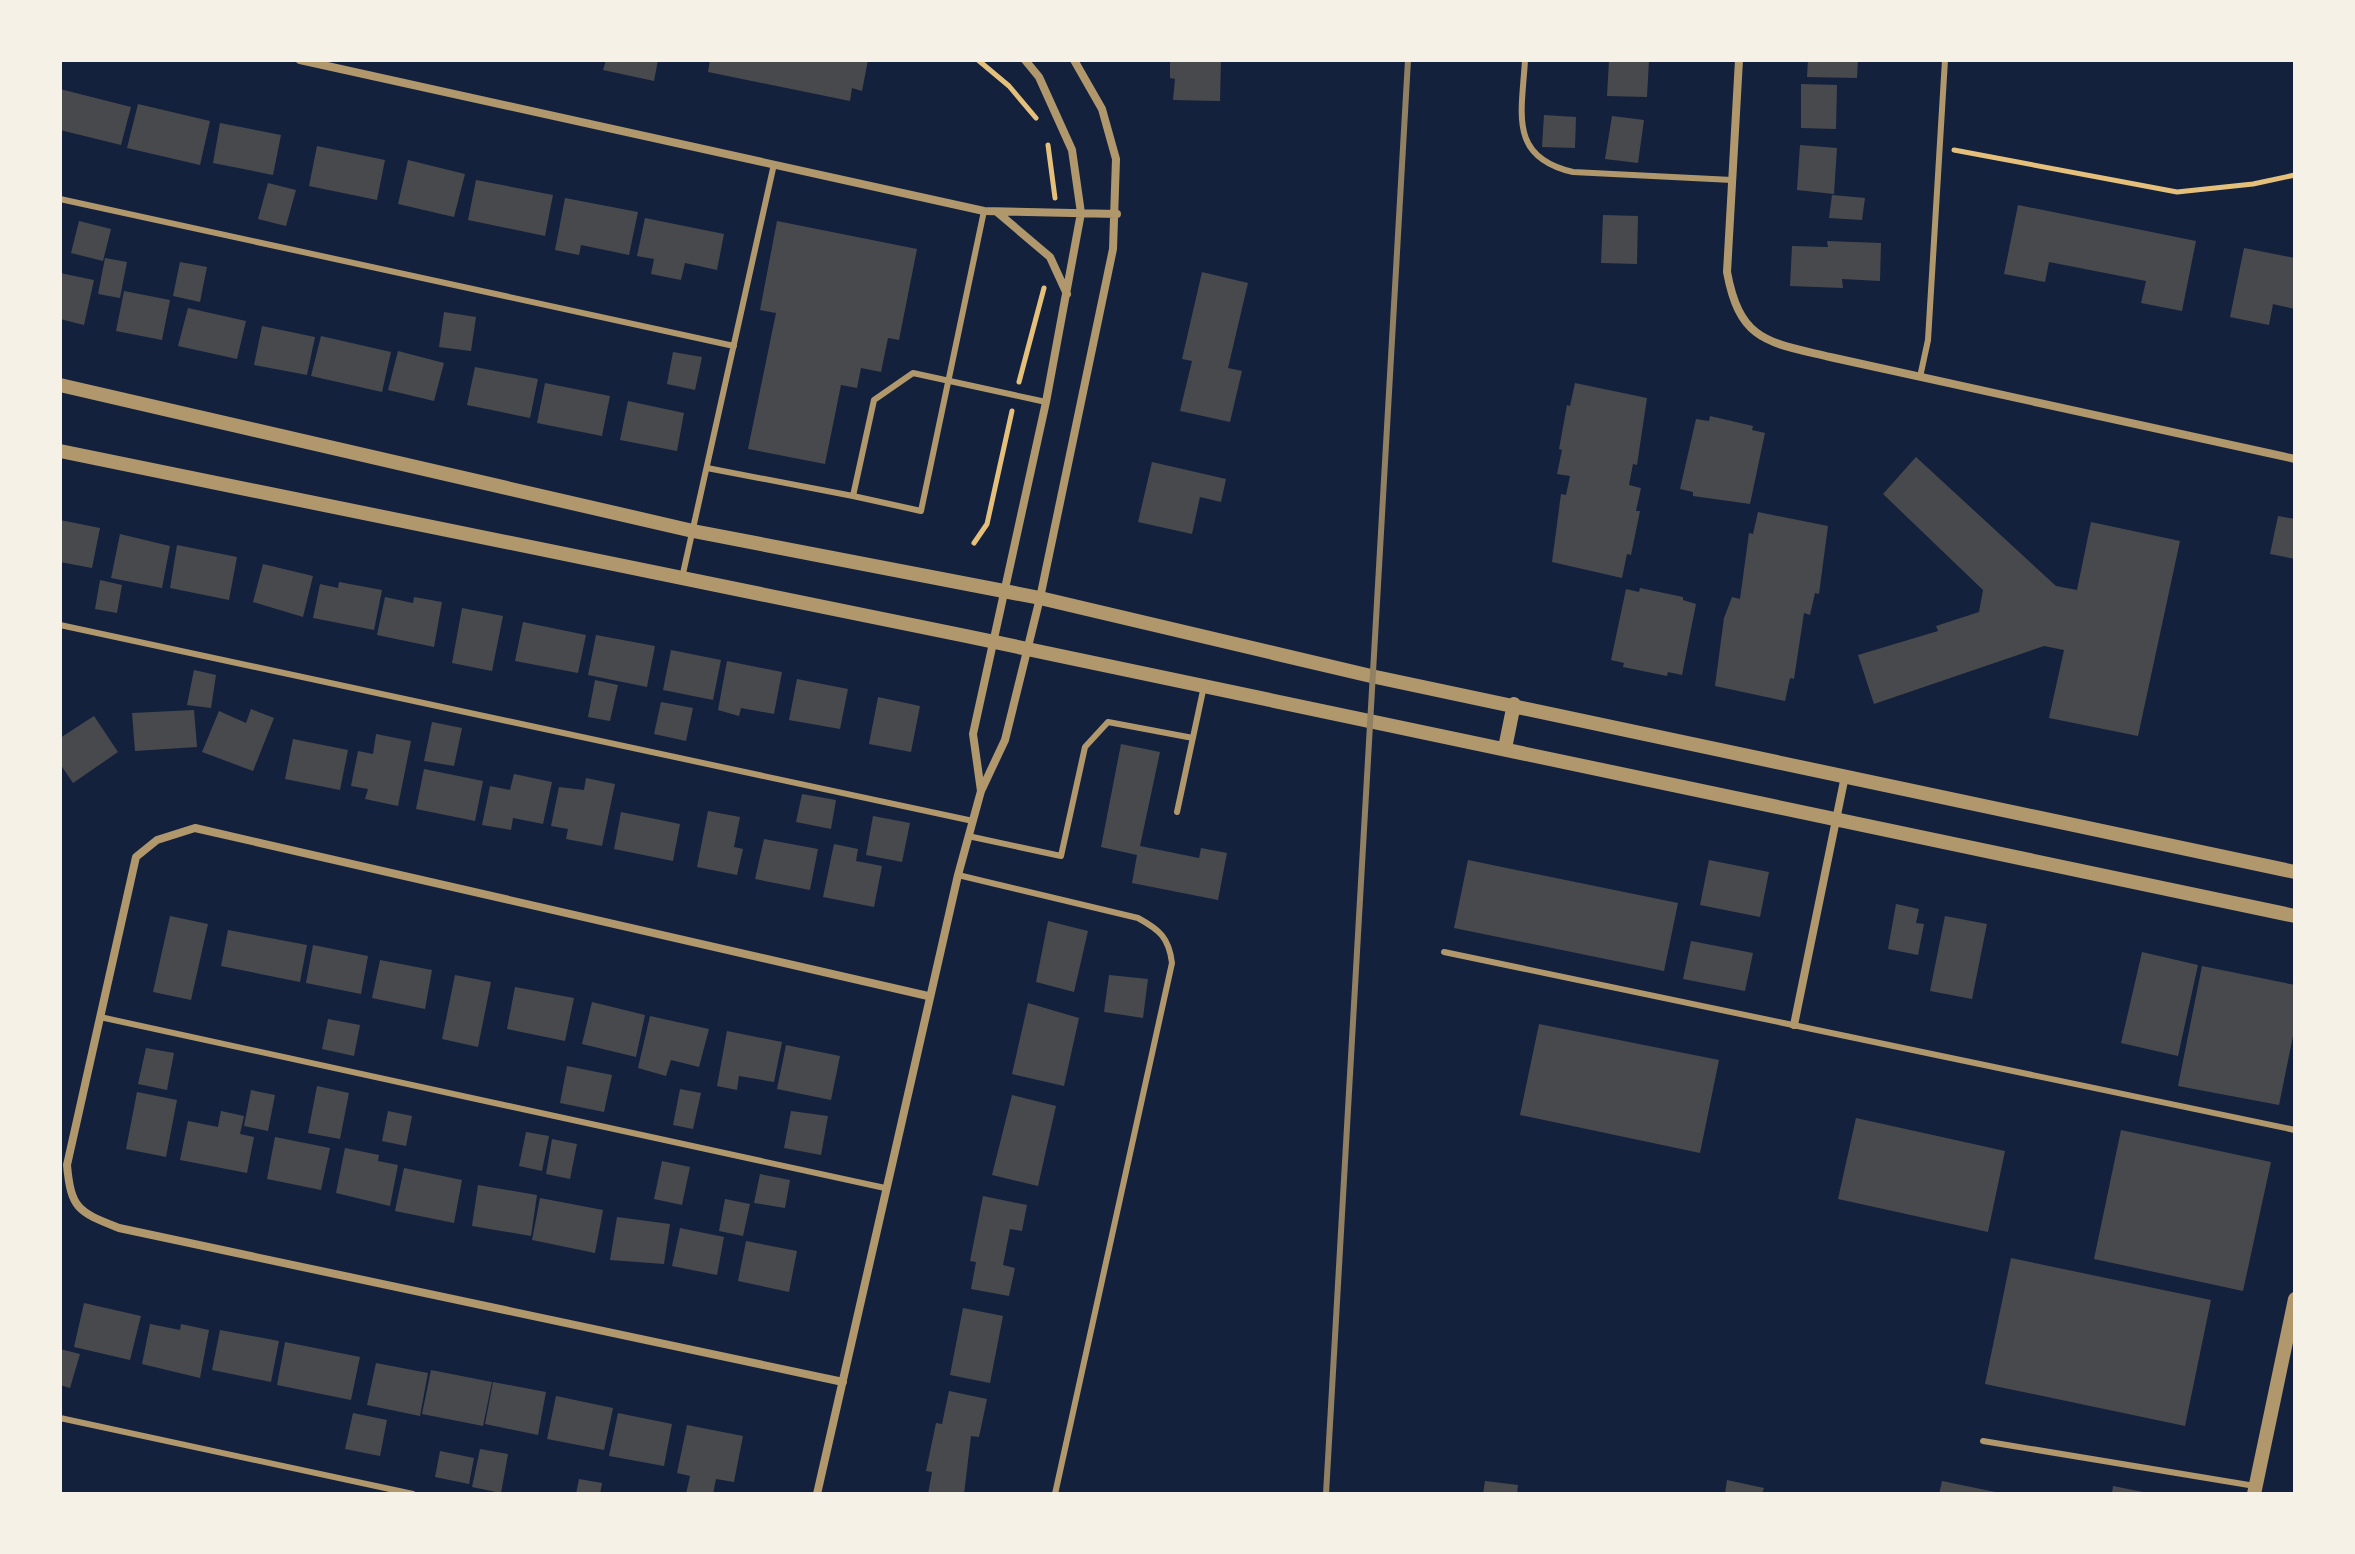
<svg xmlns="http://www.w3.org/2000/svg" width="2355" height="1554" font-family="'Crimson Pro',serif">
<rect width="100%" height="100%" fill="#14213d"/>
<path fill="#48494c" d="M 606,60 L 658,60 L 654,81 L 603,70 Z
M 710,60 L 868,60 L 862,91 L 852,88 L 850,101 L 708,72 Z
M 1170,60 L 1221,60 L 1220,101 L 1173,100 L 1175,79 L 1170,78 Z
M 1609,60 L 1649,60 L 1647,97 L 1607,96 Z
M 1808,60 L 1858,60 L 1857,78 L 1807,77 Z
M 1801,84 L 1837,85 L 1836,129 L 1801,128 Z
M 60,89 L 131,107 L 121,145 L 60,130 Z
M 138,104 L 210,121 L 200,165 L 127,148 Z
M 1544,115 L 1576,117 L 1575,148 L 1542,147 Z
M 1612,116 L 1644,120 L 1638,163 L 1605,159 Z
M 220,123 L 281,135 L 273,175 L 213,163 Z
M 1800,145 L 1837,148 L 1834,194 L 1797,190 Z
M 317,146 L 385,160 L 377,200 L 309,186 Z
M 408,160 L 465,174 L 454,217 L 398,204 Z
M 476,180 L 553,195 L 545,236 L 468,220 Z
M 268,183 L 296,190 L 286,226 L 258,219 Z
M 1832,195 L 1865,198 L 1862,220 L 1829,218 Z
M 565,198 L 638,212 L 629,255 L 581,245 L 579,255 L 555,250 Z
M 2018,205 L 2196,241 L 2182,311 L 2141,303 L 2146,281 L 2049,262 L 2045,282 L 2004,274 Z
M 1603,215 L 1638,216 L 1637,264 L 1601,263 Z
M 645,218 L 724,234 L 717,270 L 685,263 L 681,280 L 651,274 L 654,259 L 637,256 Z
M 79,221 L 111,229 L 103,261 L 71,253 Z
M 777,221 L 917,249 L 899,340 L 888,338 L 881,372 L 861,368 L 857,388 L 841,385 L 825,464 L 748,449 L 776,313 L 760,310 Z
M 1827,241 L 1881,243 L 1880,281 L 1842,279 L 1843,288 L 1790,286 L 1792,246 L 1828,247 Z
M 2244,248 L 2295,258 L 2295,309 L 2273,304 L 2269,325 L 2230,317 Z
M 105,258 L 127,262 L 120,298 L 98,294 Z
M 180,262 L 207,267 L 200,302 L 173,296 Z
M 1202,272 L 1248,283 L 1228,368 L 1242,371 L 1230,422 L 1180,411 L 1192,361 L 1182,359 Z
M 60,273 L 94,280 L 84,325 L 60,319 Z
M 124,291 L 170,300 L 162,340 L 116,331 Z
M 188,308 L 246,321 L 237,359 L 178,346 Z
M 444,312 L 476,317 L 471,351 L 439,347 Z
M 262,326 L 315,337 L 307,375 L 254,365 Z
M 321,336 L 391,352 L 382,392 L 311,376 Z
M 398,351 L 444,363 L 434,401 L 388,390 Z
M 673,352 L 702,357 L 695,390 L 667,384 Z
M 475,367 L 538,379 L 530,418 L 467,405 Z
M 545,383 L 610,396 L 602,436 L 537,423 Z
M 1575,383 L 1647,398 L 1637,465 L 1633,464 L 1629,485 L 1641,488 L 1636,511 L 1640,511 L 1631,555 L 1627,554 L 1622,578 L 1552,562 L 1561,494 L 1566,495 L 1570,476 L 1557,474 L 1562,450 L 1559,449 L 1567,405 L 1570,406 Z
M 628,401 L 684,413 L 677,451 L 620,440 Z
M 1710,416 L 1753,426 L 1752,430 L 1765,433 L 1750,504 L 1693,496 L 1693,492 L 1680,489 L 1696,419 L 1709,421 Z
M 1916,457 L 2056,586 L 2077,590 L 2091,522 L 2180,541 L 2138,736 L 2049,718 L 2064,650 L 2044,646 L 1874,704 L 1858,655 L 1938,631 L 1936,626 L 1979,612 L 1983,590 L 1883,494 Z
M 1152,462 L 1226,479 L 1221,502 L 1200,497 L 1192,534 L 1138,522 Z
M 1758,512 L 1828,526 L 1819,594 L 1815,593 L 1810,615 L 1804,613 L 1794,679 L 1790,678 L 1785,701 L 1715,686 L 1724,618 L 1732,597 L 1740,599 L 1749,533 L 1753,534 Z
M 2278,516 L 2295,519 L 2295,559 L 2270,554 Z
M 60,520 L 100,528 L 92,568 L 60,562 Z
M 120,534 L 170,546 L 162,588 L 111,578 Z
M 177,545 L 237,557 L 229,600 L 170,588 Z
M 263,564 L 313,576 L 303,617 L 253,602 Z
M 100,580 L 122,585 L 117,613 L 95,609 Z
M 339,582 L 382,590 L 374,630 L 313,618 L 320,584 L 338,588 Z
M 1640,588 L 1683,597 L 1683,600 L 1696,604 L 1682,675 L 1668,672 L 1667,676 L 1623,667 L 1624,663 L 1611,660 L 1626,589 L 1639,592 Z
M 385,597 L 413,603 L 414,597 L 442,602 L 434,647 L 377,635 Z
M 462,608 L 503,616 L 492,671 L 452,663 Z
M 523,622 L 586,635 L 578,673 L 515,661 Z
M 596,635 L 655,646 L 647,687 L 588,675 Z
M 671,650 L 721,660 L 713,700 L 663,690 Z
M 727,661 L 782,672 L 774,714 L 741,708 L 739,716 L 718,710 Z
M 194,670 L 216,675 L 211,708 L 187,705 Z
M 797,679 L 848,689 L 840,729 L 789,720 Z
M 595,680 L 618,685 L 610,721 L 588,717 Z
M 878,697 L 920,706 L 911,752 L 869,744 Z
M 661,702 L 693,708 L 686,741 L 654,734 Z
M 251,709 L 274,718 L 253,771 L 202,752 L 219,711 L 246,723 Z
M 194,710 L 197,747 L 135,751 L 132,713 Z
M 94,716 L 118,752 L 73,783 L 60,764 L 60,738 Z
M 432,722 L 462,728 L 454,766 L 424,761 Z
M 376,734 L 411,741 L 398,806 L 365,799 L 368,789 L 351,786 L 358,751 L 373,754 Z
M 293,739 L 348,750 L 340,790 L 285,779 Z
M 1121,744 L 1160,752 L 1140,846 L 1199,858 L 1201,848 L 1227,853 L 1218,900 L 1132,883 L 1137,855 L 1101,847 Z
M 424,769 L 483,781 L 475,821 L 416,809 Z
M 514,774 L 552,782 L 543,824 L 513,818 L 511,830 L 482,825 L 490,786 L 510,790 Z
M 586,778 L 615,784 L 602,846 L 566,839 L 568,829 L 551,826 L 559,787 L 584,790 Z
M 802,794 L 836,800 L 831,829 L 796,822 Z
M 708,811 L 740,817 L 734,847 L 743,849 L 737,875 L 697,867 Z
M 621,812 L 680,824 L 673,861 L 614,849 Z
M 873,816 L 910,823 L 902,862 L 866,855 Z
M 764,839 L 818,849 L 810,890 L 755,879 Z
M 834,844 L 858,849 L 856,861 L 882,866 L 874,907 L 823,897 Z
M 1468,860 L 1678,903 L 1664,971 L 1454,928 Z
M 1709,860 L 1769,872 L 1760,917 L 1700,905 Z
M 1896,904 L 1919,909 L 1916,923 L 1924,924 L 1918,955 L 1888,949 Z
M 170,916 L 208,924 L 191,1000 L 153,992 Z
M 1945,916 L 1987,924 L 1972,999 L 1930,991 Z
M 1048,921 L 1088,931 L 1074,992 L 1036,982 Z
M 228,930 L 307,945 L 300,982 L 221,966 Z
M 1691,941 L 1753,953 L 1745,991 L 1683,979 Z
M 313,945 L 368,956 L 361,994 L 306,983 Z
M 2142,952 L 2198,965 L 2178,1056 L 2121,1043 Z
M 380,960 L 432,970 L 425,1009 L 372,998 Z
M 2202,966 L 2295,985 L 2295,1026 L 2279,1105 L 2178,1086 Z
M 455,975 L 491,982 L 478,1047 L 442,1039 Z
M 1109,975 L 1148,979 L 1143,1018 L 1104,1012 Z
M 515,987 L 574,998 L 565,1041 L 507,1029 Z
M 592,1002 L 645,1015 L 636,1057 L 582,1044 Z
M 1028,1003 L 1079,1018 L 1064,1086 L 1012,1074 Z
M 650,1016 L 709,1029 L 699,1067 L 671,1060 L 666,1076 L 638,1068 Z
M 328,1019 L 360,1025 L 354,1056 L 322,1049 Z
M 1539,1024 L 1719,1060 L 1700,1153 L 1520,1115 Z
M 727,1031 L 782,1042 L 774,1082 L 739,1076 L 737,1090 L 717,1086 Z
M 786,1045 L 840,1056 L 831,1100 L 777,1089 Z
M 146,1048 L 174,1053 L 167,1090 L 138,1084 Z
M 567,1066 L 612,1075 L 604,1112 L 560,1103 Z
M 317,1086 L 349,1093 L 340,1139 L 308,1133 Z
M 680,1089 L 701,1093 L 693,1129 L 673,1125 Z
M 251,1090 L 275,1095 L 268,1131 L 244,1126 Z
M 137,1092 L 177,1100 L 166,1157 L 126,1149 Z
M 1012,1095 L 1056,1106 L 1038,1186 L 992,1175 Z
M 221,1111 L 244,1116 L 240,1134 L 254,1137 L 247,1173 L 180,1160 L 188,1121 L 218,1127 Z
M 388,1111 L 412,1116 L 406,1146 L 382,1141 Z
M 791,1111 L 828,1116 L 821,1155 L 784,1148 Z
M 1856,1118 L 2005,1151 L 1988,1232 L 1838,1199 Z
M 2121,1130 L 2271,1162 L 2243,1291 L 2094,1259 Z
M 526,1132 L 549,1136 L 542,1171 L 519,1166 Z
M 275,1137 L 330,1148 L 321,1190 L 267,1179 Z
M 552,1139 L 577,1144 L 570,1179 L 546,1174 Z
M 345,1148 L 379,1155 L 378,1161 L 398,1165 L 390,1206 L 336,1193 Z
M 662,1161 L 690,1167 L 682,1205 L 654,1199 Z
M 404,1168 L 462,1180 L 454,1223 L 395,1211 Z
M 760,1174 L 790,1180 L 785,1208 L 754,1203 Z
M 478,1185 L 537,1195 L 531,1236 L 472,1226 Z
M 983,1196 L 1027,1205 L 1022,1231 L 1010,1229 L 1003,1265 L 1015,1268 L 1009,1296 L 971,1289 L 976,1262 L 970,1261 Z
M 540,1198 L 603,1210 L 595,1253 L 532,1240 Z
M 725,1199 L 750,1204 L 743,1236 L 719,1231 Z
M 617,1217 L 670,1224 L 664,1264 L 610,1260 Z
M 680,1228 L 724,1237 L 717,1275 L 672,1266 Z
M 746,1241 L 797,1251 L 789,1292 L 738,1281 Z
M 2011,1258 L 2211,1300 L 2185,1426 L 1985,1384 Z
M 84,1303 L 141,1316 L 130,1360 L 74,1347 Z
M 963,1308 L 1003,1316 L 990,1383 L 950,1375 Z
M 150,1324 L 180,1330 L 181,1324 L 209,1330 L 200,1378 L 142,1364 Z
M 220,1330 L 279,1341 L 271,1382 L 212,1370 Z
M 285,1342 L 360,1357 L 351,1400 L 277,1385 Z
M 60,1349 L 80,1354 L 70,1388 L 60,1385 Z
M 376,1363 L 428,1373 L 420,1416 L 367,1405 Z
M 431,1370 L 492,1382 L 483,1426 L 422,1414 Z
M 493,1382 L 546,1392 L 538,1435 L 485,1424 Z
M 949,1391 L 987,1399 L 979,1437 L 971,1436 L 964,1494 L 928,1494 L 932,1472 L 926,1471 L 936,1423 L 942,1424 Z
M 556,1396 L 613,1408 L 604,1450 L 547,1439 Z
M 353,1413 L 387,1420 L 380,1456 L 345,1449 Z
M 618,1413 L 672,1424 L 664,1466 L 609,1456 Z
M 687,1425 L 743,1436 L 734,1482 L 716,1479 L 713,1494 L 686,1494 L 690,1476 L 677,1473 Z
M 480,1449 L 508,1454 L 501,1493 L 472,1487 Z
M 440,1451 L 474,1458 L 469,1484 L 435,1477 Z
M 579,1479 L 602,1483 L 600,1494 L 576,1494 Z
M 1727,1480 L 1764,1488 L 1762,1494 L 1725,1494 Z
M 1485,1481 L 1518,1485 L 1517,1494 L 1483,1494 Z
M 1942,1481 L 2000,1493 L 2000,1494 L 1939,1494 Z
M 2113,1486 L 2148,1493 L 2148,1494 L 2112,1494 Z"/>
<g fill="none" stroke-linecap="round" stroke-linejoin="round">
<path stroke="#e5c07b" stroke-width="5" d="M 978,60 L 1009,86 L 1036,118
M 1048,145 L 1055,198
M 1954,150 L 2177,192 L 2253,184 L 2295,175
M 1019,382 L 1044,288
M 974,543 L 987,524 L 1012,411"/>
<path stroke="#b1986c" stroke-width="6" d="M 1525,60 C 1522,113 1508,157 1573,172 L 1732,180
M 60,199 L 734,346
M 1920,377 L 1928,340 L 1945,60
M 707,468 L 853,496 L 874,400 L 913,373 L 1046,402
M 853,496 L 921,511 L 984,211
M 682,578 L 774,164
M 60,625 L 973,821
M 1177,812 L 1204,686
M 968,836 L 1061,856 L 1085,747 L 1108,722 L 1193,738
M 958,875 L 1138,918 C 1160,930 1169,938 1172,963 L 1055,1494
M 1444,952 L 2295,1130
M 100,1017 L 885,1188
M 60,1418 L 413,1494
M 1983,1441 L 2255,1486"/>
<path stroke="#b1986c" stroke-width="8" d="M 300,60 L 984,211 L 1117,214
M 1739,60 L 1727,272 C 1740,342 1768,342 1830,357 L 2295,459
M 997,212 L 1050,257 L 1067,294
M 981,791 L 973,734 L 1046,402 L 1081,213 L 1072,150 L 1039,77 L 1025,60
M 1794,1025 L 1845,776
M 843,1382 L 119,1228 C 79,1212 71,1210 67,1165 L 136,857 L 157,840 L 195,828 L 928,996
M 817,1494 L 958,875 L 981,791 L 1005,740 L 1040,598 L 1113,249 L 1116,159 L 1102,109 L 1074,60"/>
<path stroke="#b1986c" stroke-width="14" d="M 60,385 L 693,531 L 1040,598 L 1371,676 L 2295,872
M 60,451 L 966,636 L 2295,916
M 1505,748 L 1514,704
M 2254,1494 L 2295,1299"/>
<path stroke="#918062" stroke-width="6" d="M 1326,1494 L 1408,60"/>
</g>
<rect width="2355" height="1554" fill="none" stroke="#f6f1e7" stroke-width="124"/>
</svg>
